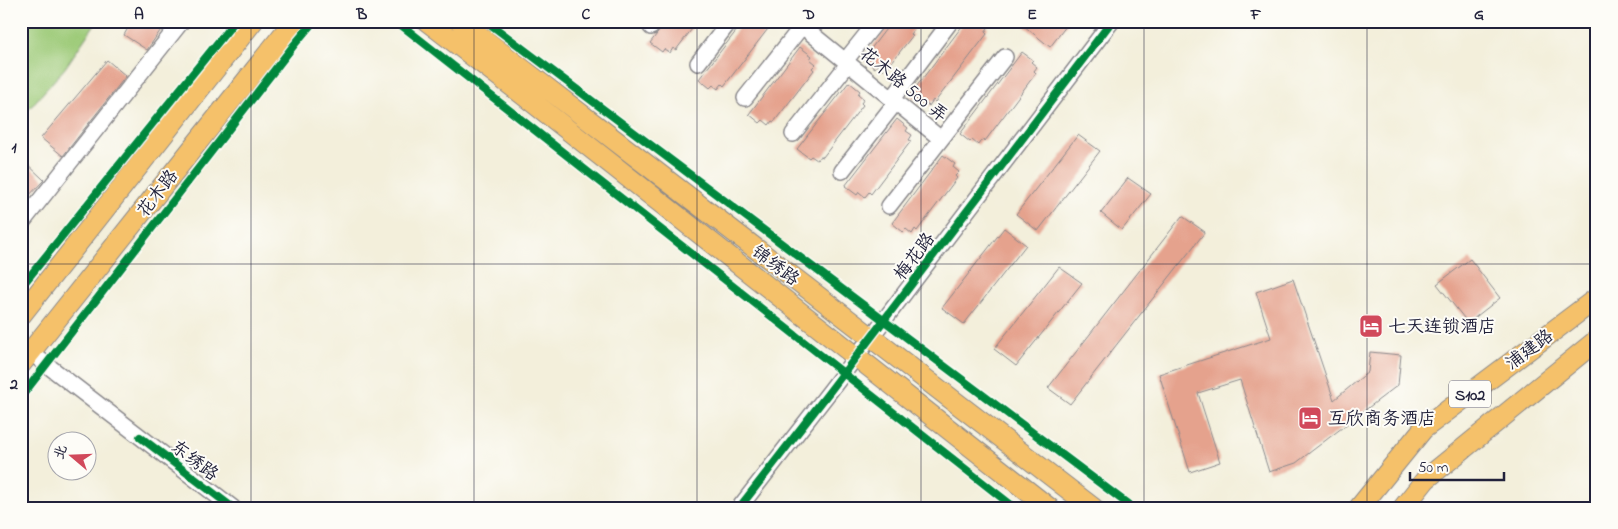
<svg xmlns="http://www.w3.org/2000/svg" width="1618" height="529" font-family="'Indie Flower','LXGW WenKai TC',sans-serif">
<rect width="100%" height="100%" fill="#fdfcf7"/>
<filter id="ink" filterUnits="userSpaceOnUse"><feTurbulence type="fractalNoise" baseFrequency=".02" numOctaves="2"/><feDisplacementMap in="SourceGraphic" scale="10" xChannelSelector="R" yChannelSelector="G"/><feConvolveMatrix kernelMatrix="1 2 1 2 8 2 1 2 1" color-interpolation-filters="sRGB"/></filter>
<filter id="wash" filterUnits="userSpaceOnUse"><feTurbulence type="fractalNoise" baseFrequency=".0096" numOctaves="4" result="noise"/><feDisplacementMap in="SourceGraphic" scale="20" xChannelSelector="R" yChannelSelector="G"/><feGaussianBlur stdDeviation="1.12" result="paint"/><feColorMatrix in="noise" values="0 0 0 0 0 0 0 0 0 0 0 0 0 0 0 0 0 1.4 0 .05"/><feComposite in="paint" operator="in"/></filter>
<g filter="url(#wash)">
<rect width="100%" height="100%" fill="#f3efdb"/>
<path fill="#9dca78" stroke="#60765a" d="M 21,21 L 97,21 L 65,68 L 21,118 Z"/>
<g id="blocks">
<path fill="#e5a28d" d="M 132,21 L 167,21 L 147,50 L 124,35 Z
M 667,21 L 698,21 L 676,50 L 673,48 L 670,53 L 664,49 L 662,52 L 650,43 Z
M 744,21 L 774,21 L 724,86 L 722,84 L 718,89 L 713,85 L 710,88 L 699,79 Z
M 892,21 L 904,21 L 914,29 L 910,34 L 913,35 L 888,67 L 886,65 L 883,70 L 877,65 L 875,68 L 863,59 Z
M 966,21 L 979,21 L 988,28 L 985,32 L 987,34 L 935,102 L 933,100 L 929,106 L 923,101 L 921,103 L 910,95 Z
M 1018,21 L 1070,21 L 1050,47 Z
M 800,47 L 812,56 L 810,59 L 816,64 L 812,68 L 814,70 L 774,122 L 772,121 L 769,125 L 763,120 L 760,123 L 749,114 Z
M 1022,52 L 1033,60 L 1031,62 L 1037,67 L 1034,71 L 1036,73 L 985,141 L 982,139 L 978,145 L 972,140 L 970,142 L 960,134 Z
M 107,60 L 126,76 L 63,156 L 41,138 Z
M 849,82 L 860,91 L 858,94 L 864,99 L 861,103 L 863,105 L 823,157 L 820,156 L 817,160 L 811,156 L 809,158 L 797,149 Z
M 897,119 L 908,128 L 906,131 L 912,135 L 909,140 L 911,141 L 871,194 L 869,192 L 865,197 L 859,192 L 857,195 L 845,186 Z
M 1078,135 L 1100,151 L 1038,231 L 1016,214 Z
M 943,155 L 955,164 L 953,167 L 959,172 L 955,176 L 957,178 L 917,231 L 915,229 L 912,234 L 906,229 L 903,232 L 892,223 Z
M 21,158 L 44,180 L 21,204 Z
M 1128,178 L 1151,194 L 1122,230 L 1101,213 Z
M 1182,216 L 1205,232 L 1070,404 L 1048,388 Z
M 1004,228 L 1026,245 L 964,324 L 942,308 Z
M 1470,259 L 1500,298 L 1468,323 L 1437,284 Z
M 1059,267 L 1082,283 L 1016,366 L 994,349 Z
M 1293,279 L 1334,400 L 1368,372 L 1370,352 L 1401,355 L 1398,385 L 1296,463 L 1269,472 L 1240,380 L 1198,393 L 1220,462 L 1190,472 L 1159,374 L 1271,338 L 1256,292 Z"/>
</g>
</g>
<g filter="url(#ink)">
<use href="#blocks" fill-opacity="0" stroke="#8a888b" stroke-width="1"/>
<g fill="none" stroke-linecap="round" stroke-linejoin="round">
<g stroke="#8a888b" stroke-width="18">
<path id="minor" d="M 796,21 L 941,139
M 651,27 L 655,21
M 845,61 L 877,21
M 698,63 L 730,21
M 745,98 L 802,26
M 892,99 L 951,21
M 793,134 L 848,64
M 842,171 L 896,102
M 889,206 L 1005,57
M 21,224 L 182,21
M 21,345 L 233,508
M 739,508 L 830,391 L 1112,21"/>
</g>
<g stroke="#8a888b" stroke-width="22">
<path id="major" d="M 427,21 L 521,93 L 1049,508
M 460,21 L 1093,508
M 21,315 L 253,21
M 21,364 L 294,21
M 1359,508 L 1423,429 L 1597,298
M 1403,508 L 1426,479 L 1597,340"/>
</g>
<use href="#minor" stroke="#fff" stroke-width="15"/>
<use href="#major" stroke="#f5c16b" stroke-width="20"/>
<g stroke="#fdfcf7" stroke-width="11">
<path id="cycleway" d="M 396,21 L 1015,508
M 486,21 L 1133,508
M 21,287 L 235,21
M 21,397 L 294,45 L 314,21
M 140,437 L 233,508
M 739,508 L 830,391 L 1112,21"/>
</g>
<use href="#cycleway" stroke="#00873e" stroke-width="8"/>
</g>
</g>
<path fill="none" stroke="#22223b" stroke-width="1" stroke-opacity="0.55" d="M 251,21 L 251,508M 474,21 L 474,508M 697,21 L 697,508M 921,21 L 921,508M 1144,21 L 1144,508M 1367,21 L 1367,508M 21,264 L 1597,264"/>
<defs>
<g id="hotel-square" transform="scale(1.25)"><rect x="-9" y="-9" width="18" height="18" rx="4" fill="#d1495b" stroke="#fdfcf7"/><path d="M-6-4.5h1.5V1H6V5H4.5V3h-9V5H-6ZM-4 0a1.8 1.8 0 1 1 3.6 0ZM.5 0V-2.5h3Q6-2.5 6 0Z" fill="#fff"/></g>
</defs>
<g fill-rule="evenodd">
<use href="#hotel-square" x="1371" y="326"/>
<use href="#hotel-square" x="1310" y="418"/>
</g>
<g text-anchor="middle" stroke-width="4" stroke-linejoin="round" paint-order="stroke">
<rect fill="#fdfcf7" stroke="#646373" stroke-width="1" x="1449" y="380.5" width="42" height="27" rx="4"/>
<g font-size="16" font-weight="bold" fill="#22223b">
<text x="1470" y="400">S102</text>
</g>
<g font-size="18" fill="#22223b" stroke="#fdfcf7">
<text transform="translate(904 84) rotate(39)" y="6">花木路 500 弄</text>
<text transform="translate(157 193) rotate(-52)" y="6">花木路</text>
<text transform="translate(914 256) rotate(-53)" y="6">梅花路</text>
<text transform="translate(776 265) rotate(37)" y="6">锦绣路</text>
<text transform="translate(1529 349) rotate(-37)" y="6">浦建路</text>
<text transform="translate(195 460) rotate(37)" y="6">东绣路</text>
</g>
<g font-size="18" fill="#22223b" stroke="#fdfcf7" text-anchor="start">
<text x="1388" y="332">七天连锁酒店</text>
<text x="1328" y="424">互欣商务酒店</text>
</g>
</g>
<rect width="1618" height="529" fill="none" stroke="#fdfcf7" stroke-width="55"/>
<g transform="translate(72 456) rotate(289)"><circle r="24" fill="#fdfcf7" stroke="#a5a5ac"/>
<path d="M0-4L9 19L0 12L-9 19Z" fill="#d1495b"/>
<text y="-8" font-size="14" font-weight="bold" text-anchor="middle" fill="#22223b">北</text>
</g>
<path d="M1410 472v8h94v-8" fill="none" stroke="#22223b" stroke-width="2.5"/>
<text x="1418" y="472" font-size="15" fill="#22223b" stroke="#fdfcf7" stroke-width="4" paint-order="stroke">50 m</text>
<rect x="28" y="28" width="1562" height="474" fill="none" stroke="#22223b" stroke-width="2"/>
<g font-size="16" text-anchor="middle" font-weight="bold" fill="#22223b">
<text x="139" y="19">A</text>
<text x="362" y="19">B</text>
<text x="586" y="19">C</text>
<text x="809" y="19">D</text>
<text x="1032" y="19">E</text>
<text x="1256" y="19">F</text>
<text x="1479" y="19">G</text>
<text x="14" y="152">1</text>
<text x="14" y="389">2</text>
</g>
</svg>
